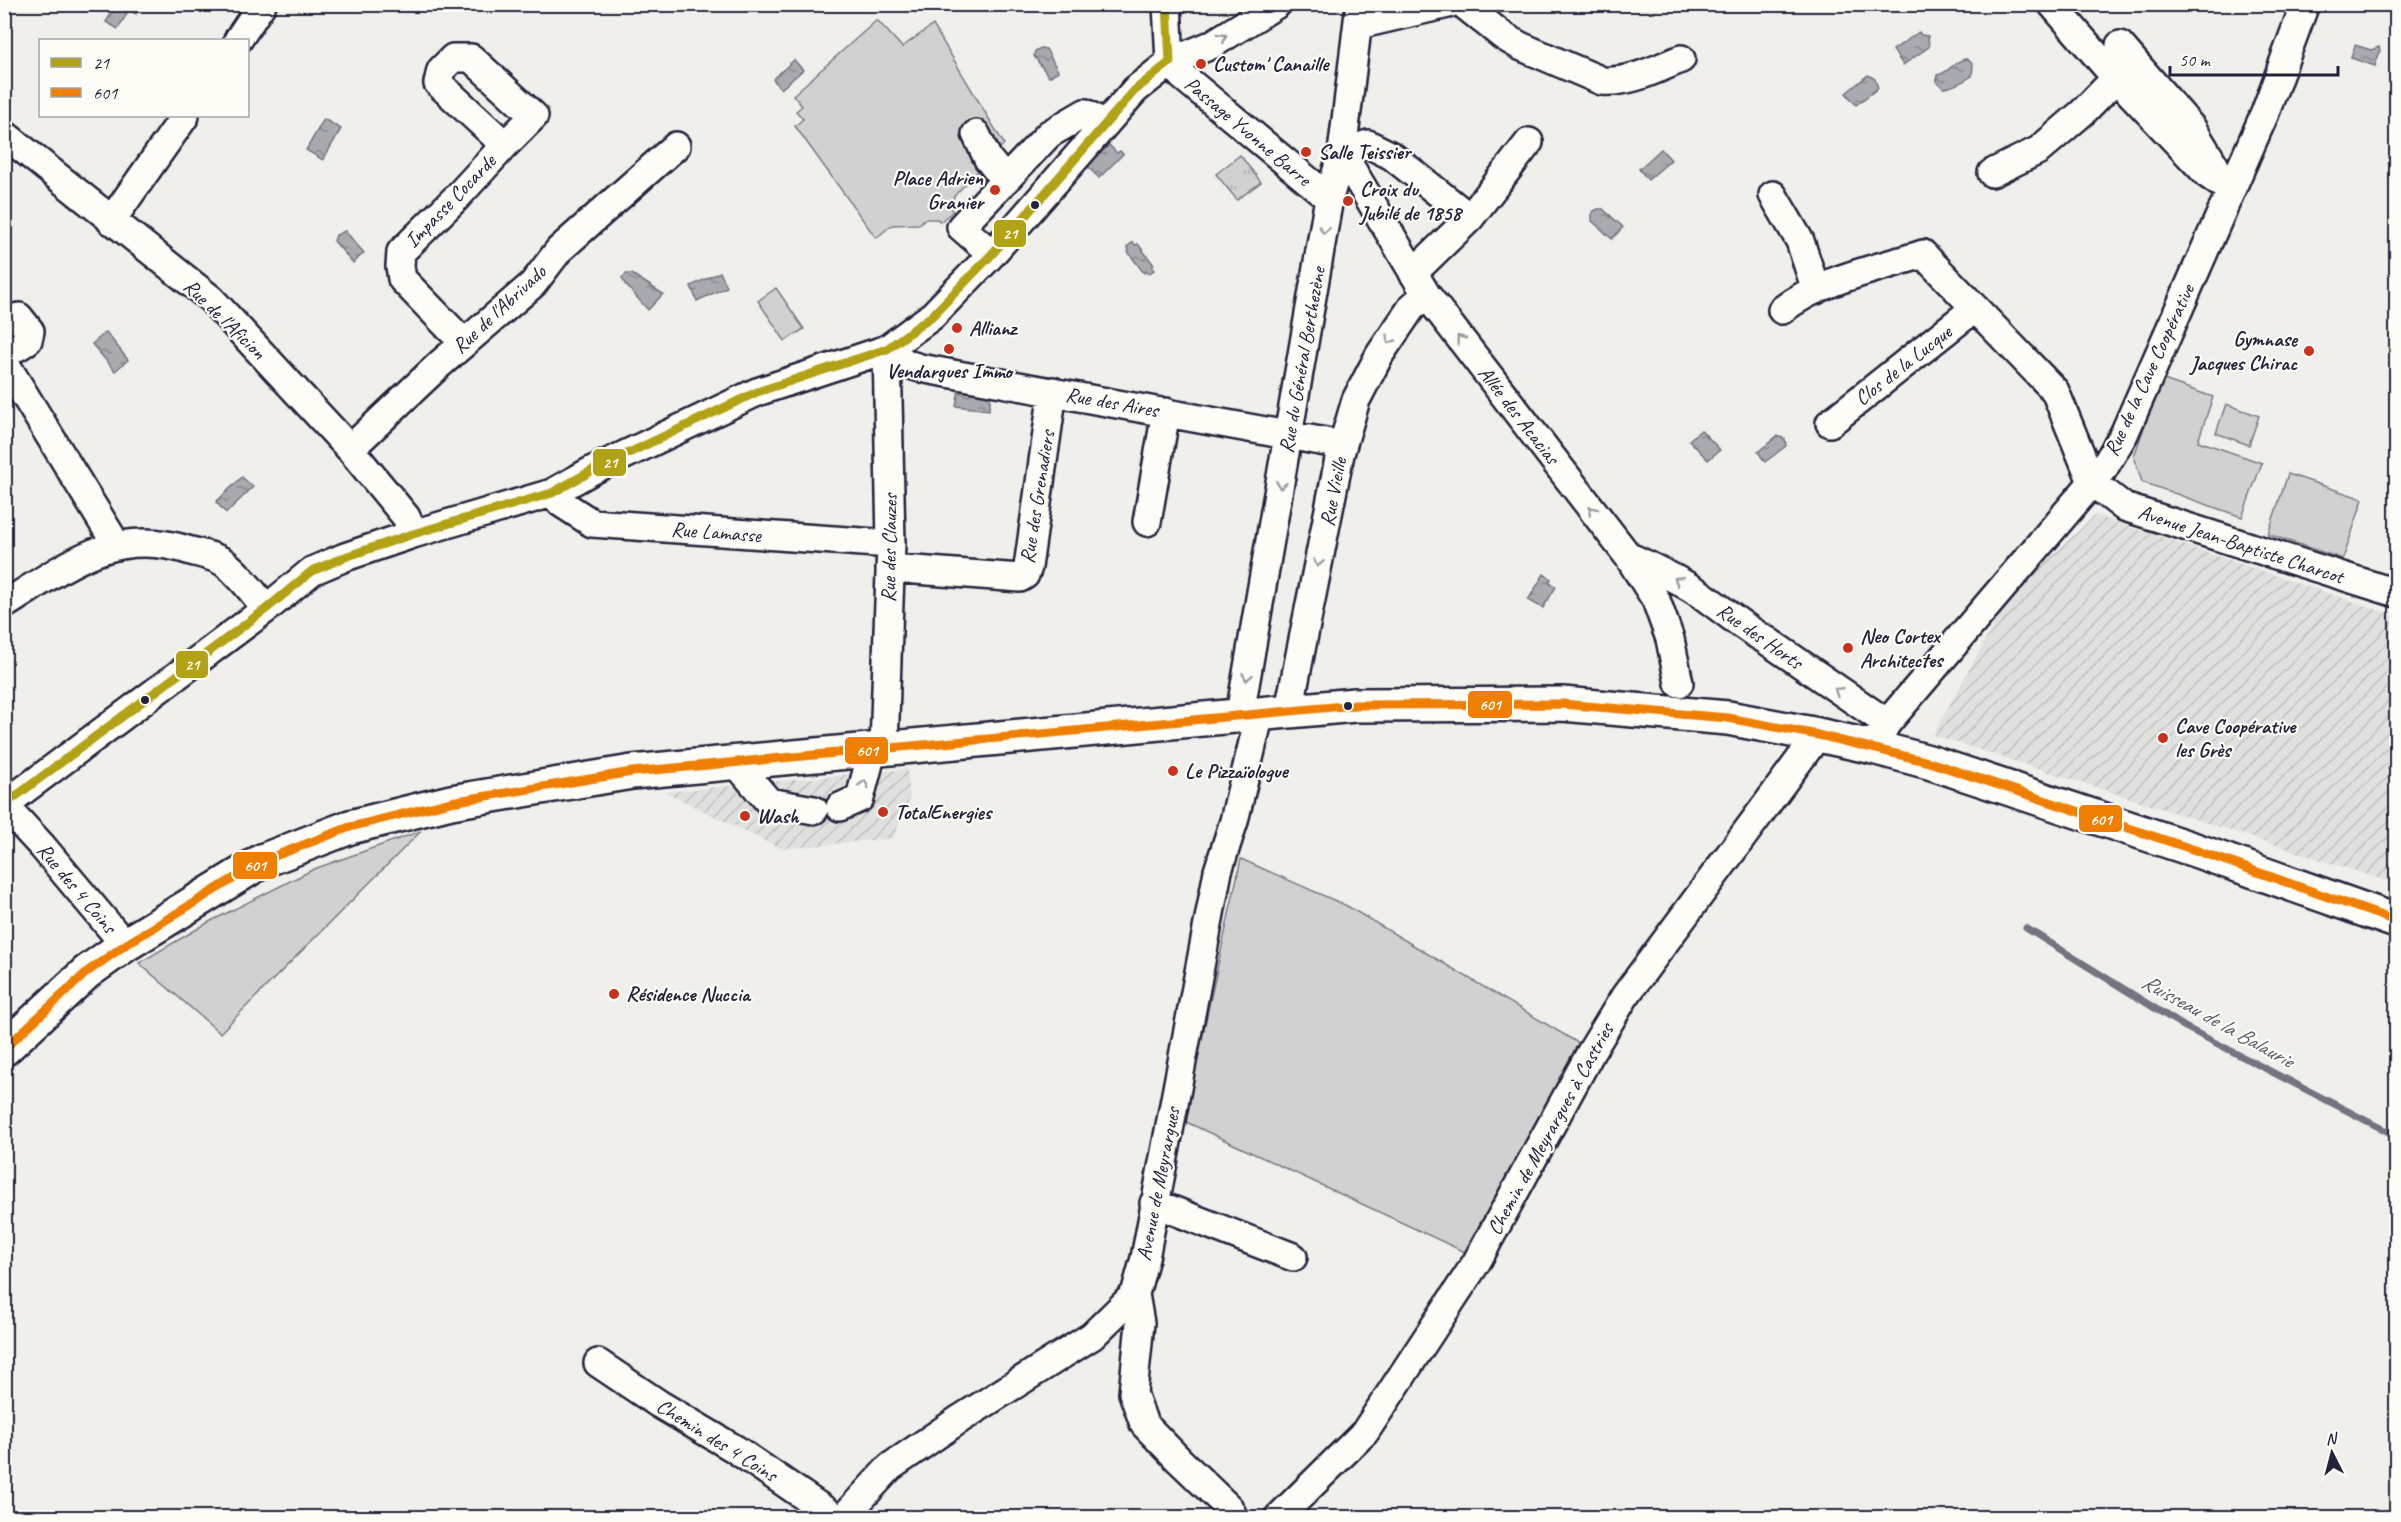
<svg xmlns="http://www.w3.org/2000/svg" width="2401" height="1522" font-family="Caveat,sans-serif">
<defs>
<pattern id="industrial-furrows" width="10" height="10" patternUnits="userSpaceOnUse" patternTransform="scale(1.5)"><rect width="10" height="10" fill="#e0e0df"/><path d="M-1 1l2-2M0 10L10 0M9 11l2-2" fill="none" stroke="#c0c0c0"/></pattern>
<pattern id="park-tufts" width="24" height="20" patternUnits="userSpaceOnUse" patternTransform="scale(1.5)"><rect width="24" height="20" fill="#d2d1d1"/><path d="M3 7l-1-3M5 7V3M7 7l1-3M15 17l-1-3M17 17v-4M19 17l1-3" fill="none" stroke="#b4b3b4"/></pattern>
<pattern id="water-ripples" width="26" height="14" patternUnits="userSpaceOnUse" patternTransform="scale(1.5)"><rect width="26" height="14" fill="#a9a9b0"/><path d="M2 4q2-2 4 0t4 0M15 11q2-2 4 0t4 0" fill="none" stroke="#898990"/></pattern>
</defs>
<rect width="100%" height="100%" fill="#f0efec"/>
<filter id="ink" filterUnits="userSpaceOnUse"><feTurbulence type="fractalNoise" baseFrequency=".0167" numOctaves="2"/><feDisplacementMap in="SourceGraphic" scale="12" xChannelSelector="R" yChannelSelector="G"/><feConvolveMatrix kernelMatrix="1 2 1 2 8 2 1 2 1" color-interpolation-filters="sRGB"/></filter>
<g filter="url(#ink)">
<path fill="url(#industrial-furrows)" d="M 2095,515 L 2396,616 L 2396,884 L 1933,735 L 2009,597 Z
M 907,769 L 910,798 L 893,838 L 781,849 L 665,792 Z"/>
<path fill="#d2d1d1" stroke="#7a7a86" stroke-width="1.5" d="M 877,20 L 902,47 L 933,25 L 1004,144 L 954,196 L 951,209 L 953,211 L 940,222 L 938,219 L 924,219 L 920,224 L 892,225 L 876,238 L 795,126 L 803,119 L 796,111 L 802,106 L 793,95 Z
M 776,288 L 804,329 L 785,341 L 758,301 Z
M 2161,379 L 2213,397 L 2198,441 L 2262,463 L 2242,517 L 2142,482 L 2134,456 Z
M 2226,404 L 2259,416 L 2249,445 L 2216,433 Z
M 2288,474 L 2363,499 L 2343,559 L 2268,534 Z
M 421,831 L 220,1033 L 139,963 L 209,922 L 314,869 Z
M 1241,859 L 1347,906 L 1580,1044 L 1469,1254 L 1184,1121 Z"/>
<path fill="url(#park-tufts)" stroke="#7a7a86" stroke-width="1.5" d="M 1240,155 L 1261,182 L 1237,200 L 1216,174 Z"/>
<path fill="url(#water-ripples)" stroke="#737381" stroke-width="1.5" d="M 117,4 L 136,5 L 140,7 L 136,14 L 129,10 L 118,29 L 106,22 Z
M 1919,32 L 1921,35 L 1928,36 L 1929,47 L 1903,65 L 1893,50 Z
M 2355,45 L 2371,50 L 2379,47 L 2380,51 L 2375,66 L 2351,58 Z
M 1041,48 L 1046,49 L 1058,71 L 1049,77 L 1034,56 L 1035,51 Z
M 1967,59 L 1973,64 L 1972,76 C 1965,81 1951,88 1943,88 L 1936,81 L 1937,75 C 1950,73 1955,59 1967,59 Z
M 794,60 L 803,70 L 781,89 L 773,79 Z
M 1868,75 L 1875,79 L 1878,88 L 1856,105 L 1846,93 Z
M 324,119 L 341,129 L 323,160 L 306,150 Z
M 1109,145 L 1117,153 L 1120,151 L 1123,154 L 1099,178 L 1087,166 Z
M 1661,149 L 1671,160 L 1648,180 L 1639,169 Z
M 1598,209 L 1603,209 L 1623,227 L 1612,239 L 1592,221 L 1592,212 Z
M 345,231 L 364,253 L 353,263 L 334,241 L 336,235 Z
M 1133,242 L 1135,245 L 1138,244 L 1154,265 L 1152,267 L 1154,270 L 1148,274 L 1146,271 L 1144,273 L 1128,252 L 1129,250 L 1127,247 Z
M 720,272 L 727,287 L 697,301 L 691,286 Z
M 626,274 L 632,274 L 663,294 L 648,310 L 625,284 L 622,278 Z
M 106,332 L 128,360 L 115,371 L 92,344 Z
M 959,389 L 991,394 L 989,410 L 956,406 Z
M 1701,430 L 1720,450 L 1708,460 L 1689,440 Z
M 1777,436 L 1785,439 L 1786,446 L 1765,462 L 1758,452 Z
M 242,477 L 253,487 L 226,513 L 216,502 Z
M 1544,574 L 1551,579 L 1549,582 L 1556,587 L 1543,608 L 1528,600 Z"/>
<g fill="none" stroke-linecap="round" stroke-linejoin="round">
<path stroke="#737381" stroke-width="7" d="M 2026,928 L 2185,1027 L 2396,1136"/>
<g stroke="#22223b" stroke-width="32">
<path id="minor" d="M 1167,4 L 1170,62
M 1463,4 L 1503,36 L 1520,46 L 1602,81 C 1630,83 1656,69 1681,59
M 2052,4 L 2116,78 L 2207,174 L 2230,190
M 1358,25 L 1448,4
M 238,40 L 262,4
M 2120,45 L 2192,128 L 2215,166
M 1170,62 L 1182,76 L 1329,198
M 4,134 L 211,299 L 350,449 L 406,517 L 413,534
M 976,134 L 988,159 L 1005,180
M 1342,153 L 1426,294 L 1628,556 L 1656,600 L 1670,639 L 1679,683
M 1342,153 L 1368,144 L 1392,156 L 1470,218
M 1992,173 L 2039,150 L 2083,112 L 2116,78
M 1773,195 L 1800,241 L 1816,290
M 111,221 L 185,116
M 992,254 L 961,227 L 1049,134 L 1085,113 L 1105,124
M 1413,273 L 1470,218 L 1529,142
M 1782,310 C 1821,279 1877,269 1923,254 L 2055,391 L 2092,482 L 2124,507 L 2396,593
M 4,321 L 19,317 L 30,331 L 28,340 C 20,346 15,350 4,348
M 464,343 L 402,279 L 400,266 L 401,252 L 457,197 L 505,145 L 438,83 L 441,70 L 453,58 L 471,58 L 534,116 L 505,145
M 5,349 L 5,363 L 116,544
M 887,349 L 907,364 L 920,368 L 1342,445
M 1830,423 L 1975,308
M 350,449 L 440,364 L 533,284 L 559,250 L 676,146
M 552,493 L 561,503 L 592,523 L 891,544
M 1147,522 L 1166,412
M 1628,556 C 1652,567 1674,577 1696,591 C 1720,607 1741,626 1766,640 L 1887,723
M 890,568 L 1020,578 L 1025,575 L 1028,567 L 1053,391
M 4,605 C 67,566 113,525 191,551 C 202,554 218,557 226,564 C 241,576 254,593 266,609
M 1289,710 L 1340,454 L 1356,400 L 1380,354 L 1412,307 L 1426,294
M 1240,714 L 1329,198 L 1342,153 L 1360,4
M 884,747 L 891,544 L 887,349
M 1873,747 L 1887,723 L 2102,471 L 2124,434 L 2265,113 L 2305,4
M 735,762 L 769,802 L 814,810
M 4,805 L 266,609 L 312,571 L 345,557 L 413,534 L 552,493 L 593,470 L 757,392 L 887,349 L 932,316 L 992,254 L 1135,90 L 1170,62 L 1211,45 L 1277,4
M 4,805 L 42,846 L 125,945
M 840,807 L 860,798 L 873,748
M 1154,1203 L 1293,1257
M 1135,1294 L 1140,1323 L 1133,1393 L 1144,1424 L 1179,1460 L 1229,1508 L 1234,1518
M 598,1363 L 659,1404 L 735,1449 L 836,1518
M 843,1518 L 890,1467 L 960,1419 L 1092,1336 L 1135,1294 L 1145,1258 L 1218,871 L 1234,821 L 1260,713
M 1278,1518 L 1365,1432 L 1476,1263 L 1591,1052 L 1625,996 L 1818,735"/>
</g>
<g stroke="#22223b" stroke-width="38">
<path id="major" d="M 4,1049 L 87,972 L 125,945 L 262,861 L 350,827 L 451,802 L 632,772 L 1355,705 L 1562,704 L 1728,718 L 1818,735 L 1873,747 L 1929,762 L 2195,850 L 2396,921"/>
</g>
<use href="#minor" stroke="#fdfcf7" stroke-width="27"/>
<use href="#major" stroke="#fdfcf7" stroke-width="33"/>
<g stroke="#fdfcf7" stroke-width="14">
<path id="bus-1" d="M 1167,4 L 1170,62
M 4,805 L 266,609 L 312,571 L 345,557 L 413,534 L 552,493 L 593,470 L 757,392 L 887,349 L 932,316 L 992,254 L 1135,90 L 1170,62"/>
</g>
<g stroke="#fdfcf7" stroke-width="14">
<path id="bus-2" d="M 4,1049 L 87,972 L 125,945 L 262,861 L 350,827 L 451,802 L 632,772 L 1355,705 L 1562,704 L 1728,718 L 1818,735 L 1929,762 L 2195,850 L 2396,921"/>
</g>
<use href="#bus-1" stroke="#b2a215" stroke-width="9"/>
<use href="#bus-2" stroke="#ee7f00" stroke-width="9"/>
</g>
<defs><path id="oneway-chevron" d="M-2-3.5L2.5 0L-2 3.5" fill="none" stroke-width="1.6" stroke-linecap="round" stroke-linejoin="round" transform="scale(1.5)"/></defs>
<g stroke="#9a9aa2">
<use href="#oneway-chevron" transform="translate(1223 37) rotate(-31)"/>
<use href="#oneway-chevron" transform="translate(1324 230) rotate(99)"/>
<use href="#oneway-chevron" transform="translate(1460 339) rotate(-127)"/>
<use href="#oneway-chevron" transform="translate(1390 340) rotate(124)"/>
<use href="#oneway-chevron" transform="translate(1281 485) rotate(100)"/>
<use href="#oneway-chevron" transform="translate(1592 510) rotate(-128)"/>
<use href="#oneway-chevron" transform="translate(1318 563) rotate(102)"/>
<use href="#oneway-chevron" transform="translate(1678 580) rotate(-148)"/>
<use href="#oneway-chevron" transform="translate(1247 677) rotate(100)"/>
<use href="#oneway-chevron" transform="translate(1838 691) rotate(-145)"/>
<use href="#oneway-chevron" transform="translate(864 784) rotate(-75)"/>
</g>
</g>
<g fill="#c8321e" stroke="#fdfcf7" stroke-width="2">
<circle cx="1201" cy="64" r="6"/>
<circle cx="1306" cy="152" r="6"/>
<circle cx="995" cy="190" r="6"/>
<circle cx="1348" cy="201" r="6"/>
<circle cx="957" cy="328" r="6"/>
<circle cx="949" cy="349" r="6"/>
<circle cx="2309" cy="351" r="6"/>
<circle cx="1848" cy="648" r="6"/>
<circle cx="2163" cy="738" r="6"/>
<circle cx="1173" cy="771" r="6"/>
<circle cx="883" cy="812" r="6"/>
<circle cx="745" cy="816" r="6"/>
<circle cx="614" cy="994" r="6"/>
</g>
<g fill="#22223b" stroke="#fdfcf7" stroke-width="2">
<circle cx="1035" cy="205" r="5"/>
<circle cx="145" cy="700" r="5"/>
<circle cx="1348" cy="706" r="5"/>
</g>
<g text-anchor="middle" stroke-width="4.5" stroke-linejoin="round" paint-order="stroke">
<g font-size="21" font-weight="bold" fill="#22223b" stroke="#fdfcf7" text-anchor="start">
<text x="1213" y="71">Custom' Canaille</text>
<text x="1318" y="159">Salle Teissier</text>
<text x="983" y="185" text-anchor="end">Place Adrien<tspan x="983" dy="24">Granier</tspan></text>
<text x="1360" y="196">Croix du<tspan x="1360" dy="24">Jubilé de 1858</tspan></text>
<text x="969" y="335">Allianz</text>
<text x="2297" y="346" text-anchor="end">Gymnase<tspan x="2297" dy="24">Jacques Chirac</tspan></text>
<text x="949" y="378" text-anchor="middle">Vendargues Immo</text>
<text x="1860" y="643">Neo Cortex<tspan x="1860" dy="24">Architectes</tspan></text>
<text x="2175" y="733">Cave Coopérative<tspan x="2175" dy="24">les Grès</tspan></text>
<text x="1185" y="778">Le Pizzaïologue</text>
<text x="895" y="819">TotalEnergies</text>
<text x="757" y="823">Wash</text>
<text x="626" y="1001">Résidence Nuccia</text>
</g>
<g font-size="21" fill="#22223b" stroke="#fdfcf7">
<text transform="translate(1248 131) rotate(40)" y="7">Passage Yvonne Barre</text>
<text transform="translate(450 201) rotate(-46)" y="7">Impasse Cocarde</text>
<text transform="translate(499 309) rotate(-43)" y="7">Rue de l'Abrivado</text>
<text transform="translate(225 319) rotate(44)" y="7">Rue de l'Aficion</text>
<text transform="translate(1302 360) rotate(-80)" y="7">Rue du Général Berthezène</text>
<text transform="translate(1903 365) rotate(-38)" y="7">Clos de la Lucque</text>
<text transform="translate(2149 370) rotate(-65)" y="7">Rue de la Cave Coopérative</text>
<text transform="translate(1112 402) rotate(10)" y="7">Rue des Aires</text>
<text transform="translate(1519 415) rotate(52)" y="7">Allée des Acacias</text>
<text transform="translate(1333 492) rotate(-79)" y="7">Rue Vieille</text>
<text transform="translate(1037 497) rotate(-81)" y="7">Rue des Grenadiers</text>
<text transform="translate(716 532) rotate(4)" y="7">Rue Lamasse</text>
<text transform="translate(2241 544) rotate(18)" y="7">Avenue Jean-Baptiste Charcot</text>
<text transform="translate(889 548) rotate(-89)" y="7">Rue des Clauzes</text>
<text transform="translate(1760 636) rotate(35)" y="7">Rue des Horts</text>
<text transform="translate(77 888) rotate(50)" y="7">Rue des 4 Coins</text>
<text transform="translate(1550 1129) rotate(-61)" y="7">Chemin de Meyrargues à Castries</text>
<text transform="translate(1158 1184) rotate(-79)" y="7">Avenue de Meyrargues</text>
<text transform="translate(717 1440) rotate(32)" y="7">Chemin des 4 Coins</text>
</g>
<g font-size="22" font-style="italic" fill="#58586a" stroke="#fdfcf7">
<text transform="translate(2218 1020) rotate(29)" y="8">Ruisseau de la Balaurie</text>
</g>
</g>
<g stroke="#fdfcf7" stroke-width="2">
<rect x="993" y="219" width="34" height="29" rx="6" fill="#b2a215"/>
<rect x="592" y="448" width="35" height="29" rx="6" fill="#b2a215"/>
<rect x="175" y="650" width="34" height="29" rx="6" fill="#b2a215"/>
<rect x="1467" y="690" width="46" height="29" rx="6" fill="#ee7f00"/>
<rect x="844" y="736" width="45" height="29" rx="6" fill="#ee7f00"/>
<rect x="2078" y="804" width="45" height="29" rx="6" fill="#ee7f00"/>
<rect x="232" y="851" width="46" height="29" rx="6" fill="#ee7f00"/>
</g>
<g font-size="16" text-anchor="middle" font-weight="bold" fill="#fff">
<text x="1010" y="239">21</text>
<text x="610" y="468">21</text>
<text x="192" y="670">21</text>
<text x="1490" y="710">601</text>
<text x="867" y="756">601</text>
<text x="2101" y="825">601</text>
<text x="255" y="871">601</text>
</g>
<rect width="2401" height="1522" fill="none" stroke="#fdfcf7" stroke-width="24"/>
<rect x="12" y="12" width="2377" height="1498" fill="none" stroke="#22223b" stroke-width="2" filter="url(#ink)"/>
<rect x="39" y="39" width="210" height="78" fill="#fdfcf7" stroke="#a5a5ac" stroke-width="1.5"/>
<rect x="51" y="58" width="30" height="9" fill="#b2a215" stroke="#a5a5ac" stroke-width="1.5"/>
<text x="93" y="69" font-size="18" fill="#22223b">21</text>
<rect x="51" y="88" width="30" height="9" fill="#ee7f00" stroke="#a5a5ac" stroke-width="1.5"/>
<text x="93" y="99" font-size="18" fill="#22223b">601</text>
<g transform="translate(2332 1453) rotate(354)" stroke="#fdfcf7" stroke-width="4.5" paint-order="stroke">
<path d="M0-4.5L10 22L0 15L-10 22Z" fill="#22223b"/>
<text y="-9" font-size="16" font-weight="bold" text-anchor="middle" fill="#22223b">N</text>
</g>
<path d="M2170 66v9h168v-9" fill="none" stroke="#22223b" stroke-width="3"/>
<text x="2179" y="66" font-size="18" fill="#22223b" stroke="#fdfcf7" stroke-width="4.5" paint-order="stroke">50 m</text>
</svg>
